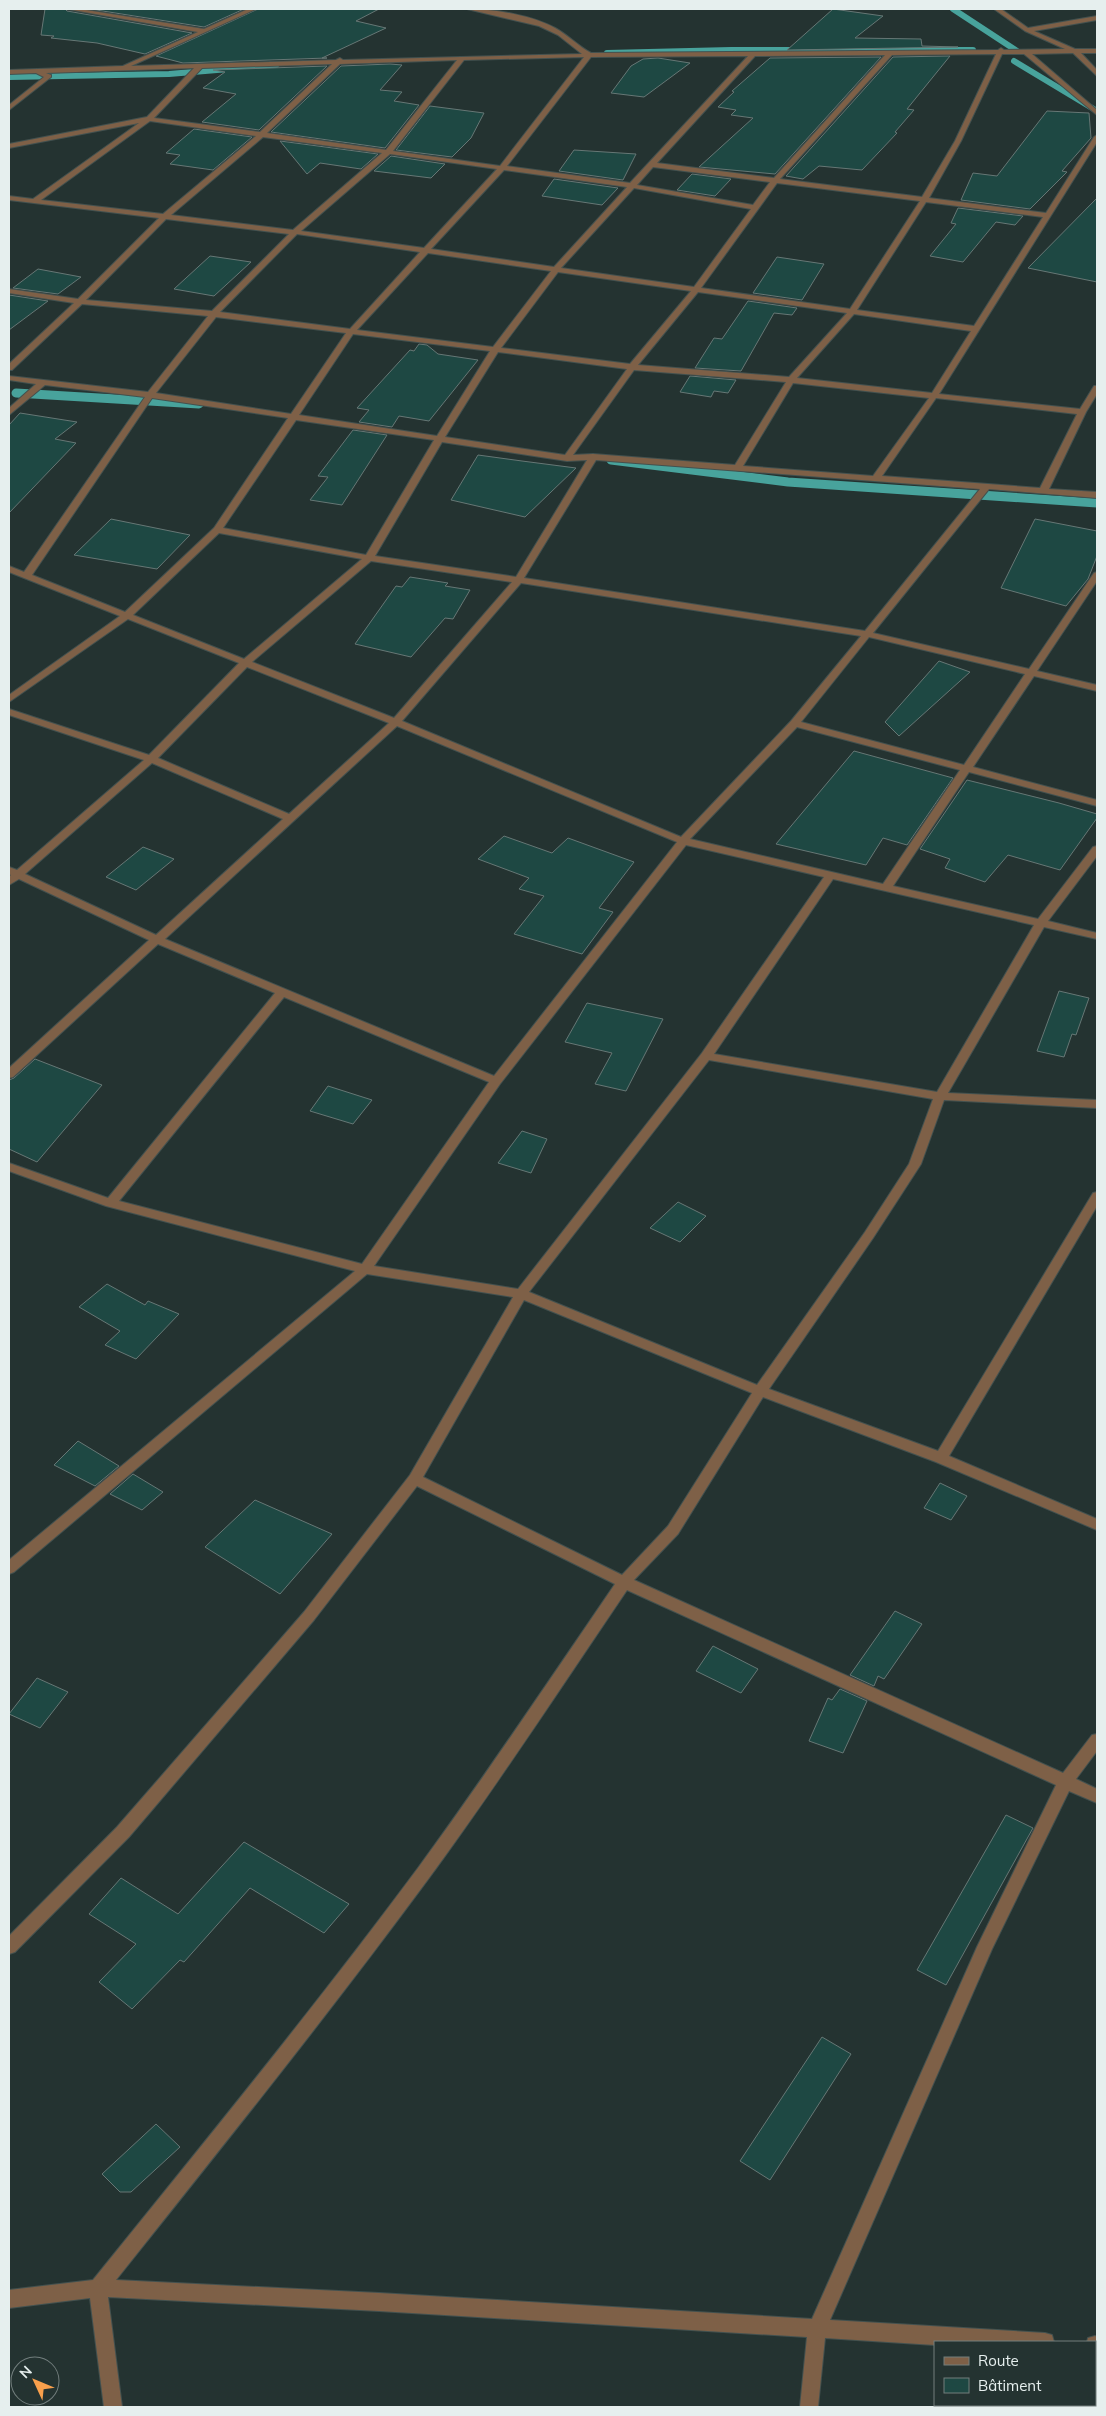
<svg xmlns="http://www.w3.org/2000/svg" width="1106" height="2416" font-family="Mulish,sans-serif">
<rect width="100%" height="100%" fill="#243331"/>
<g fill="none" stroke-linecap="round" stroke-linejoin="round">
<path stroke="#48a39c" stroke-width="6" d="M 953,9 L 1017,51
M 607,53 L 731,50 L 973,50
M 1014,61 L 1097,111
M 9,77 L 169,74 L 276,65"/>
<path stroke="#48a39c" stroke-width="9" d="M 16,393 L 199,404
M 611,460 L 788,482 L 1097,503"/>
</g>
<path fill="#1e4843" stroke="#667775" d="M 45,9 L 65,9 L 67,11 L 192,33 L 145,54 L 97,43 L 51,38 L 54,36 L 41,35 Z
M 90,9 L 244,9 L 204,27 Z
M 258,9 L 379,9 L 356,21 L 386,28 L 322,58 L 327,58 L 183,63 L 156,56 Z
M 833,9 L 883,16 L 855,38 L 921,39 L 922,46 L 958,47 L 787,50 Z
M 950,56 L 907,109 L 914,110 L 895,132 L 897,133 L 862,170 L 819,166 L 803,179 L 786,176 L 893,57 Z
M 881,57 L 775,174 L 699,167 L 753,118 L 731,115 L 736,110 L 718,107 L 734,92 L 732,91 L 770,58 Z
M 658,58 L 690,63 L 644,97 L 611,93 L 631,66 L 643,59 Z
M 390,64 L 402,65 L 380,90 L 402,92 L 394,101 L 419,105 L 385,148 L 271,132 L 341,66 Z
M 327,66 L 259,130 L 202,122 L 236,94 L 203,88 L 225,72 L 213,70 Z
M 430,106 L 484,113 L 471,138 L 452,157 L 396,150 Z
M 1047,111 L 1089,113 L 1091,138 L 1062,171 L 1067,172 L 1030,209 L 961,200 L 973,173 L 997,176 Z
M 194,129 L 252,137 L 213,170 L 170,164 L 180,155 L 166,153 Z
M 280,141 L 378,154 L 361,169 L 320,163 L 307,174 Z
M 574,150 L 636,154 L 623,180 L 559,171 Z
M 391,156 L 445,164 L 431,178 L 374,171 Z
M 692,174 L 731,179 L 715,196 L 677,190 Z
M 554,179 L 618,188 L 602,205 L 542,196 Z
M 1097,198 L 1097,282 L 1028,268 Z
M 958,208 L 1023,216 L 1015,225 L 996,222 L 963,262 L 930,256 L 956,224 L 951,223 Z
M 210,256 L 251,262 L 214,296 L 174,289 Z
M 777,257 L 824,264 L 802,300 L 753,293 Z
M 38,269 L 81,277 L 58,294 L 13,288 Z
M 9,295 L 48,301 L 9,330 Z
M 748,301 L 797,308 L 792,315 L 774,313 L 741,371 L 695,368 L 714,338 L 722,339 Z
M 419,344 L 427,345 L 438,354 L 478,360 L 429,421 L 399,416 L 392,427 L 359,422 L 369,410 L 357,408 L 410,350 L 414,351 Z
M 690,376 L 736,380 L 728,393 L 714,391 L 711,397 L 680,392 Z
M 20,413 L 77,422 L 55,439 L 76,443 L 9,513 L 9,425 Z
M 353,430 L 387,435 L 342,505 L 310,500 L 328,477 L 318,476 Z
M 478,455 L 522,461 L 576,468 L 525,517 L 451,500 Z
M 111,519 L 190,535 L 157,569 L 74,555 Z
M 1035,519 L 1097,531 L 1097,556 L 1088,579 L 1066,606 L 1001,588 Z
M 410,577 L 448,583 L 445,586 L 470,590 L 453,619 L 445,618 L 411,657 L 355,644 L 396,586 L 402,587 Z
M 939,661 L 970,672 L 899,736 L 885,722 Z
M 854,751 L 953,778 L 907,845 L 883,838 L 866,865 L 776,844 Z
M 967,780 L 1059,803 L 1097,814 L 1097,818 L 1060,870 L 1008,855 L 985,882 L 945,868 L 950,859 L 920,849 Z
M 504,836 L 552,853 L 568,838 L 634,862 L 599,908 L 613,912 L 582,954 L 514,934 L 544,896 L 519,889 L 529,878 L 478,859 Z
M 143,847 L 174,859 L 136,890 L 106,877 Z
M 1059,991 L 1089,998 L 1076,1035 L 1072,1034 L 1064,1057 L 1037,1051 Z
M 587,1003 L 663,1019 L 626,1091 L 595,1084 L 612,1053 L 565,1042 Z
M 35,1059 L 102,1085 L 37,1162 L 9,1149 L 9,1080 L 14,1078 Z
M 328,1086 L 372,1100 L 353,1124 L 310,1111 Z
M 522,1131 L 547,1139 L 531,1173 L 498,1163 Z
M 678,1202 L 706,1216 L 680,1242 L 650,1228 Z
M 107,1284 L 145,1305 L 148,1301 L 179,1314 L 136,1359 L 105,1345 L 120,1331 L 79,1307 Z
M 78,1441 L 119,1466 L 95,1486 L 54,1465 Z
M 133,1474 L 163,1492 L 142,1510 L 110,1494 Z
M 940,1483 L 967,1496 L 951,1520 L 924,1508 Z
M 255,1500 L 332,1534 L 280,1594 L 205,1547 Z
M 895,1611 L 922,1624 L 884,1679 L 878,1676 L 874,1686 L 850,1675 Z
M 713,1646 L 758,1669 L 741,1693 L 696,1671 Z
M 37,1678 L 68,1692 L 40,1728 L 9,1714 Z
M 840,1689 L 867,1701 L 843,1753 L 809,1741 L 828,1698 L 832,1700 Z
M 1006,1815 L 1033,1828 L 946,1985 L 917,1970 Z
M 244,1842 L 349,1904 L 324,1933 L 250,1888 L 184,1962 L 180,1960 L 132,2009 L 99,1982 L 136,1944 L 89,1914 L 121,1878 L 178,1914 Z
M 822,2037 L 851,2054 L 770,2180 L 740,2161 Z
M 156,2124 L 180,2147 L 131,2192 L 120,2192 L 102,2174 Z"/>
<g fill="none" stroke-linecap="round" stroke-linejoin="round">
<g stroke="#43514f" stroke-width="2">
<path id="minor" d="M 67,9 L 80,9 L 204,29 L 248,9 L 256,9 L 131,66 L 336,60 L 340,58 L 343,60 L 582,54 L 558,35 L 539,26 L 467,9 C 494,9 531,15 555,28 C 568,35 578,46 591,53 L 998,50 L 1001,48 L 1004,50 L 1065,49 L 1025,31 L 994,9 L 1001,9 L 1028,28 L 1097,16 L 1097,20 L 1034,31 L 1075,49 L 1097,49 L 1097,53 L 1081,53 L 1097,70 L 1097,76 L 1073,53 L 1032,54 L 1097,110 L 1097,115 L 1024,54 L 1002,54 L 961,141 L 929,198 L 1046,213 L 1094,137 L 1097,135 L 1097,142 L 939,394 L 1080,409 L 1094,386 L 1097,386 L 1097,394 L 1086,412 L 1049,489 L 1097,492 L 1097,498 L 989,489 L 873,633 L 1029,669 L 1094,573 L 1097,572 L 1097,581 L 1037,671 L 1097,685 L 1097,691 L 1034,676 L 973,767 L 1097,800 L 1097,806 L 969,772 L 893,886 L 1038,919 L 1093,847 L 1097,846 L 1097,856 L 1048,921 L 1097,933 L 1097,939 L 1044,927 L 948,1093 L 1097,1100 L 1097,1108 L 944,1100 L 921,1164 L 873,1238 L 769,1389 L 938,1451 L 1093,1193 L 1097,1192 L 1097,1206 L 949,1456 L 1097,1519 L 1097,1530 L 936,1462 L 763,1397 L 678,1534 L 634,1580 L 1063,1773 L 1092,1735 L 1097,1734 L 1097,1751 L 1076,1779 L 1097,1789 L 1097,1803 L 1069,1791 L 992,1949 L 830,2320 L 1045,2333 L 1052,2335 L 1054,2342 L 935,2342 L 935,2345 L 825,2338 L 818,2407 L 800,2407 L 807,2337 L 379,2311 L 108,2297 L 122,2407 L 104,2407 L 90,2298 L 9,2308 L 9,2290 L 93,2280 C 203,2144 314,2008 418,1868 C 486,1775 550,1679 615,1584 L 417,1486 L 314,1620 L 129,1837 L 15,1952 L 9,1954 L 9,1936 L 117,1827 L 304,1612 L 410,1475 L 513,1297 L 367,1274 L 14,1572 L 9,1574 L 9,1560 L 355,1271 L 106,1206 L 9,1171 L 9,1163 L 108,1198 L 275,993 L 158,944 L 13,1077 L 9,1078 L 9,1068 L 149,940 L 19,879 L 9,885 L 9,877 L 11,875 L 9,874 L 9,867 L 17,870 L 144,760 L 9,715 L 9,709 L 149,755 L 239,663 L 128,619 L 9,702 L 9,695 L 120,616 L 9,572 L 9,566 L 24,572 L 145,397 L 45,385 L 9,415 L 9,408 L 36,384 L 9,380 L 9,376 L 148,392 L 208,316 L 82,304 L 12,370 L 9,370 L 9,364 L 74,303 L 9,293 L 9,289 L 78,299 L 159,218 L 9,200 L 9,196 L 33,199 L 139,123 L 9,148 L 9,144 L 147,117 L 194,68 L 46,73 L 51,75 L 51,77 L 9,110 L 9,105 L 44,77 L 36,73 L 9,74 L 9,70 L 123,66 L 198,32 ZM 996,54 L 955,141 L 922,197 L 780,179 L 892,55 ZM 885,55 L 774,178 L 657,163 L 755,56 ZM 748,56 L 630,183 L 507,166 L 591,57 ZM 584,57 L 500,166 L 393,151 L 464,60 ZM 457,60 L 386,150 L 267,133 L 340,64 ZM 332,64 L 260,132 L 154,118 L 202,68 ZM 150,121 L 256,136 L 163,214 L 41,200 ZM 263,137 L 382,153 L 293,230 L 171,215 ZM 390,154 L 497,169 L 424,248 L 301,231 ZM 653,167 L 770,182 L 753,205 L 637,185 ZM 504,170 L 627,187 L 554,267 L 431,249 ZM 777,183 L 920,201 L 850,309 L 701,288 ZM 634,188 L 751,209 L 694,287 L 561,268 ZM 926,202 L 1043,217 L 974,326 L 857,310 ZM 166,219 L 289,234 L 212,311 L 86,300 ZM 297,234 L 420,252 L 350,329 L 220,312 ZM 428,253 L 551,271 L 493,347 L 357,330 ZM 558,272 L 691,291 L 630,364 L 501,348 ZM 698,292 L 847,313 L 789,377 L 638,365 ZM 854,314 L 971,331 L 932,393 L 797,378 ZM 216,317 L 346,333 L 291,414 L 156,393 ZM 353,334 L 490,351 L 437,436 L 299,415 ZM 498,352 L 627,369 L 565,455 L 445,437 ZM 634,370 L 786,382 L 735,465 L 593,454 L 573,455 ZM 793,383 L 929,398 L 873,476 L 743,466 ZM 152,398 L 288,418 L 214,528 L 125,612 L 32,575 ZM 936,398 L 1077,414 L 1040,488 L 882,476 ZM 296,420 L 434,440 L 366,555 L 223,528 ZM 442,442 L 567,461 L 587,460 L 516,577 L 375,556 ZM 596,460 L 980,489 L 865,631 L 524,578 ZM 219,533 L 362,559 L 244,659 L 133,615 ZM 371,561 L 512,582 L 394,718 L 252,662 ZM 521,583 L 861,636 L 791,721 L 681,837 L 402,721 ZM 869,637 L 1025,674 L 964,765 L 801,722 ZM 247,667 L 389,723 L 289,814 L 158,758 ZM 397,726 L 677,842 L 494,1076 L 165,939 ZM 797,727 L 960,770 L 883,884 L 690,839 ZM 152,763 L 283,819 L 156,935 L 25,874 ZM 686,845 L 824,877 L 702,1053 L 518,1289 L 374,1266 L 500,1084 ZM 833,879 L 1034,925 L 937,1092 L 714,1054 ZM 284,997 L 489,1082 L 362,1264 L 119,1201 ZM 709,1060 L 933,1099 L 909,1164 L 865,1232 L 757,1385 L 529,1292 ZM 524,1300 L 752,1393 L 668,1526 L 622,1575 L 423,1477 ZM 627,1590 L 1056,1785 L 977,1947 L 812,2319 L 379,2293 L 116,2280 C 222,2147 328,2015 429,1878 C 498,1784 562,1686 627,1590 Z
M 1095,2336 L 1097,2337 L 1097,2355 L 1095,2354 L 1095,2342 L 1087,2342 L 1088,2338 Z"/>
</g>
<use href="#minor" fill="#7e6047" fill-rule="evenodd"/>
</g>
<rect width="1106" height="2416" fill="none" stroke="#e6efee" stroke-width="20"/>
<rect x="934" y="2341" width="162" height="65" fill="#243331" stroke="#727e7d"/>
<rect x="944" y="2357" width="25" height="8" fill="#7e6047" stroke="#727e7d"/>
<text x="978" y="2366" font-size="15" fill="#e6efee">Route</text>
<rect x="944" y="2378" width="25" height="15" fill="#1e4843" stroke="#727e7d"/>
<text x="978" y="2391" font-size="15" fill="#e6efee">Bâtiment</text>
<g transform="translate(35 2381) rotate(314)"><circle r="24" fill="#243331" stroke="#727e7d"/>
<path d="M0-4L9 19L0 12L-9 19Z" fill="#f9a04c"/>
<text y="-8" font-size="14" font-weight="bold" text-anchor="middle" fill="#e6efee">N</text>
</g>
</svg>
